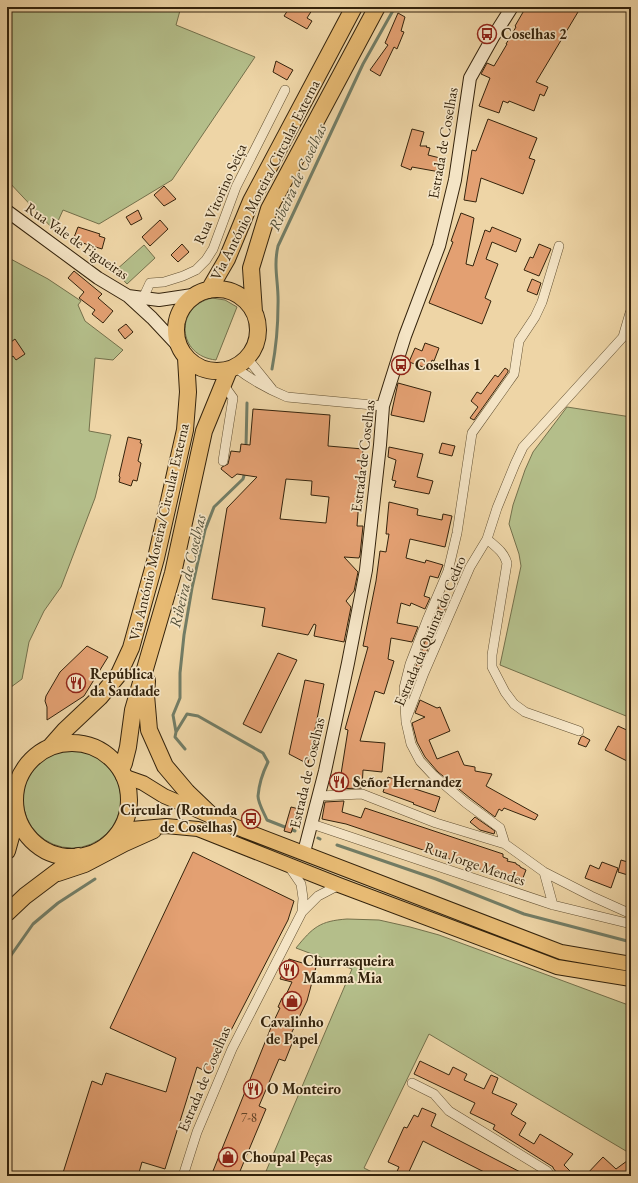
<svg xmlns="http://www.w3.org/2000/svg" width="638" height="1183" font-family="'EB Garamond',serif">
<rect width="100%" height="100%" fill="#eed5a6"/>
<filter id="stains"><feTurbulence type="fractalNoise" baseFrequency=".005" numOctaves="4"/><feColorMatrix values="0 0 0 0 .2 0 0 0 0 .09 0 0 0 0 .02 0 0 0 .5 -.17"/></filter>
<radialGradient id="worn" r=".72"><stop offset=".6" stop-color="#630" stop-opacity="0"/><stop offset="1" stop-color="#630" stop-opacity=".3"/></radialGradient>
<path fill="#b4be8a" stroke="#74704b" d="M 7,7 L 181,7 L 176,25 L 255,57 L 172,180 L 99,224 L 63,210 L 54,230 L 7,180 Z
M 144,245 L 155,258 L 127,284 L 115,271 Z
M 7,257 L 48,279 L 81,301 L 78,305 L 85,321 L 123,350 L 113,360 L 95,358 L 89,431 L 111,435 L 95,498 L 61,587 L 44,611 L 29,642 L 22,679 L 7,690 Z
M 212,298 L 225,300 L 237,307 L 216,360 C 177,356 174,307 212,298 Z
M 567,407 L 631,417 L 631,718 L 500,665 L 521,566 L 519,554 L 509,524 L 513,505 L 525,470 L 533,452 Z
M23 799a49 49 0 1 1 98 0a49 49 0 1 1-98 0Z
M 347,919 L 379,920 L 410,927 L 439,935 L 631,1006 L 631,1154 L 429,1034 L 364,1168 L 380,1176 L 264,1176 L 352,969 L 296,948 C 313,927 320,921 347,919 Z"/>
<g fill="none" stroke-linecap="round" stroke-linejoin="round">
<path stroke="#727d66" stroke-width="3" d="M 272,369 C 276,348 278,326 278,305 C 279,283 273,268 278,246 L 363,64 L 395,7
M 246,447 L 247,403
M 176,732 L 173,715 L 180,698 L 180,673 L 184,635 L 192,588 L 205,530 L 214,507 L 243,479 L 245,472
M 185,749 L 175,737 L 176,732 L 187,714 L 198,716 L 263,753 L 268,762 C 263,772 259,784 258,796 C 258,803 264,813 267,820 L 295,831
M 318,838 L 320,839
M 337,845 L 436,879 L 524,914 L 631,942
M 7,961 L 33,924 L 58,903 L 95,879"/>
</g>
<path fill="#e3a072" stroke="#34230c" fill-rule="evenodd" d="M 290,7 L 314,7 L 307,18 L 312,21 L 307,29 L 284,16 Z
M 526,7 L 581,7 L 536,82 L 548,87 L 544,96 L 540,94 L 534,111 L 509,101 L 508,103 L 503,101 L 499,113 L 479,106 L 490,78 L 481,74 L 487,63 L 494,66 L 507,44 L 506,44 L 516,27 L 515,26 Z
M 398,13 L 405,17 L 401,31 L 404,32 L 397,49 L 394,47 L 380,76 L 370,70 L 388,45 L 385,43 Z
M 276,61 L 293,70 L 287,80 L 273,72 Z
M 488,119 L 537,138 L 529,158 L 535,160 L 523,194 L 481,178 L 476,202 L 464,200 L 472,150 L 476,151 Z
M 412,129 L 424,132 L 420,146 L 427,146 L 426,147 L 430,148 L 428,155 L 440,158 L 440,172 L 412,167 L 411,170 L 401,166 Z
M 164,186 L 176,199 L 164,206 L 154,195 Z
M 138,210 L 142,219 L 131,225 L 126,217 Z
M 461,213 L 474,218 L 466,264 L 473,266 L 485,230 L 490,232 L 492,227 L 521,239 L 516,252 L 492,242 L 486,259 L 498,264 L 485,298 L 491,301 L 482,324 L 429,303 L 453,242 L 451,241 Z
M 160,220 L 168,229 L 150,246 L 142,237 Z
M 78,227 L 100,234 L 99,236 L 105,238 L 102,249 L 73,240 Z
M 182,244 L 189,252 L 178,262 L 171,255 Z
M 539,244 L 551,249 L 539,276 L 524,270 L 530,257 L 533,258 Z
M 74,271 L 102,294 L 98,298 L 113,311 L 103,323 L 92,314 L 95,310 L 79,298 L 84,292 L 68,278 Z
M 532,279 L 541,283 L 537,295 L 527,291 Z
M 126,324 L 133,332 L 125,339 L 118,330 Z
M 15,339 L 25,354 L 16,360 L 13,356 L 10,358 L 7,354 L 7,345 Z
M 425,343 L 439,348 L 434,361 L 432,360 L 429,369 L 409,362 L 415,348 L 422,351 Z
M 505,368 L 508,370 L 508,372 L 474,420 L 470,418 L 478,407 L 471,401 L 477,392 L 481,394 L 495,375 L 498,377 Z
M 398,383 L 431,392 L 424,422 L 391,415 Z
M 253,409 L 330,415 L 328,446 L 363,449 L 357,526 L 363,526 L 360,555 L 359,558 L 344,557 L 358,572 L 354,591 L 346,601 L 351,607 L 344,642 L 314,636 L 316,625 L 314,624 L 308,635 L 262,626 L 265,608 L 212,599 L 227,508 L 257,477 L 237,474 L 232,478 L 221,469 L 222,467 L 228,464 L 231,451 L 240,452 L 241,444 L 250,445 ZM 286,479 L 312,481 L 311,495 L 329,497 L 326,523 L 280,519 Z
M 128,437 L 141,440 L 140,443 L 142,444 L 138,461 L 141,463 L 137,481 L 133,480 L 131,486 L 119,482 L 120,477 L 119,476 Z
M 442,443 L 455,446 L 452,456 L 439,453 Z
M 389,447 L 423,454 L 417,477 L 433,481 L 429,494 L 394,487 L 396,481 L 392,480 L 396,460 L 388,457 Z
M 389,502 L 418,509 L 417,515 L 442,520 L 443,514 L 452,516 L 445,547 L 410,539 L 406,558 L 425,563 L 426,560 L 443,565 L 438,578 L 430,576 L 424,596 L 430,598 L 425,609 L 411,603 L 410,606 L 401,603 L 397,623 L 418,627 L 412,642 L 391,638 L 388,659 L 394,661 L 384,694 L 375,691 L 360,741 L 385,743 L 382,772 L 363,770 L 362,788 L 332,789 L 335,773 L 341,774 L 348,730 L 345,729 L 368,647 L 363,646 L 376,581 L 380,551 L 386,552 L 389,534 L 386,534 Z
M 455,567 L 462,570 L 458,579 L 452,576 Z
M 441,603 L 447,605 L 442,616 L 436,613 Z
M 429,631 L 434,634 L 410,692 L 416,666 Z
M 87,646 L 108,657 L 84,696 L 47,720 L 47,707 L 45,701 L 46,696 L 60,672 Z
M 278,653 L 297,660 L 261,733 L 243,724 Z
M 305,680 L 324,684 L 308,764 L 289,754 Z
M 420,700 L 437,708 L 440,707 L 450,731 L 429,740 L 437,759 L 458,751 L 464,765 L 475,767 L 475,771 L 492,774 L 486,786 L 538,815 L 535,820 L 504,808 L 502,811 L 499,809 L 495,817 L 470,798 L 438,772 L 425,757 L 417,742 L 412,723 L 425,717 L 415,713 Z
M 618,726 L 631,732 L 631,763 L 605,750 Z
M 583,736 L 590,740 L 586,747 L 578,744 L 581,737 Z
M 388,777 L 410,784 L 409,787 L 440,797 L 435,812 L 413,804 L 414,803 L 383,792 Z
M 343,801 L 344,801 L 342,812 L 361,818 L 365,808 L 503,854 L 503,857 L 508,859 L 507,861 L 516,863 L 516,864 L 520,866 L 520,867 L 526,870 L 521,883 L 346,824 L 322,819 L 325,802 Z
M 291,807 L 299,809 L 291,833 L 284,831 Z
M 475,817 L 495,831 L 494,834 L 480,830 L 470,822 Z
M 193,852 L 294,901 L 288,920 L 226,1040 L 211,1074 L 197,1067 L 165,1169 L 142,1162 L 138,1176 L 86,1176 L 75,1172 L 73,1176 L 62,1176 L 92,1081 L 102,1085 L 106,1073 L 166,1092 L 176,1058 L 110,1028 Z
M 621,860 L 631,863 L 631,876 L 618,872 Z
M 602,862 L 618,868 L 611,888 L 585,878 L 590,865 L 599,869 Z
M 289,959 L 316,967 L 307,1001 L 291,1034 L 295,1036 L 285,1061 L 279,1059 L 259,1106 L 266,1109 L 238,1176 L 211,1176 L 272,1025 L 280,1008 L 278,1007 L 282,998 L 284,999 L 292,982 L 280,979 Z
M 420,1061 L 449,1075 L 453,1067 L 467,1074 L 464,1080 L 484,1089 L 491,1075 L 498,1078 L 492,1093 L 517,1104 L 511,1114 L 526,1123 L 519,1135 L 534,1144 L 540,1134 L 573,1154 L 564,1165 L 575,1176 L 562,1176 L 558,1172 L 557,1173 L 553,1168 L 553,1167 L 493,1129 L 495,1125 L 470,1113 L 475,1103 L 414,1074 Z
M 422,1108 L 436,1114 L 431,1126 L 528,1176 L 492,1176 L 423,1141 L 407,1176 L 395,1176 L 399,1167 L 388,1162 L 404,1127 L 407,1128 L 414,1115 L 418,1117 Z
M 603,1157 L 616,1169 L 631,1158 L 631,1176 L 585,1176 Z"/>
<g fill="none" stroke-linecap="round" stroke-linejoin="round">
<g stroke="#625032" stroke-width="10">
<path id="street" d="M 143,298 L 150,283 L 164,282 L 183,276 L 196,270 L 206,260 L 213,249 L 236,187 L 285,90
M 247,358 L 272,389
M 235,367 C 251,380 268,389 287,397 L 383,406
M 223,461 L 233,398 L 223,384
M 487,539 C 496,547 504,552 507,563 L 492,655 L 492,667 L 505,692 L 514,704 L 525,712 L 579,731
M 406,720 L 424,673 L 470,567 L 487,539 L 497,508 L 515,464 L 523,447 L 623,337 L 630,313
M 319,796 L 362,794 L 436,823 L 505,844 L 544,872 L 591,896 L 631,914
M 312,824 L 553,905 L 631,924
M 505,844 L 500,828 L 466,803 L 434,776 L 420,761 L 411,744 L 406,722 L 404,688 L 410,664 L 427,620 L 448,571 L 457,533 L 472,433 L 514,374 L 519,341 L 535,317 L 542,302 L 559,246
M 288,865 L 301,884 L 303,898 L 302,912
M 544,872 L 553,905
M 412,1083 L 434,1094 L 449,1111 L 547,1171 L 551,1176
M 183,1176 L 197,1132 L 232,1049 L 302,912 L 318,896 L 339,885"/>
</g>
<g stroke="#34230c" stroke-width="14">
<path id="secondary" d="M 7,211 L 98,278 L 128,296 L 152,318 L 180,348
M 128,296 L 159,300 L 199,294
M 304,852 L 325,771 L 348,663 L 366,570 L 380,445 L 383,406 L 405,336 L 439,246 L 455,180 L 470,78 L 493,37 L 512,7"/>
</g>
<g stroke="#34230c" stroke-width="16">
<path id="primary" d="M 123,776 L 143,783 L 164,796 L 246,831 L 561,952 L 631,964
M 120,830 L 166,826 L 198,829 L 339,885 L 557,967 L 631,979
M 58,874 L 85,865 L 125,844 L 154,831"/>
</g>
<g stroke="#34230c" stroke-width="18">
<path id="highway" d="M176 330a41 41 0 1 1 82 0a41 41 0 1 1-82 0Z
M 209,290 L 227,259 L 251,201 L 354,7
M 254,312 L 251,268 L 269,209 L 377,7
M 147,681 L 146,695 L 149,730 L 165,766 L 187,792 L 211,815
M15 800a57 57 0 1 1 114 0a57 57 0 1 1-114 0Z
M 50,747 L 65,730 L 100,697 L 119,674 L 131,648 L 156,558 L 185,430 L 188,392 L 186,358
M 121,770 L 124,763 L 128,747 L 133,710 L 173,573 L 204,431 L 229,370
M 7,851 L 17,815
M 7,913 L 25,896 L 78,856"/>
</g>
<use href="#street" stroke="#f4e4c5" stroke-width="9"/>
<use href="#secondary" stroke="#f4e4c5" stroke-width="12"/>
<use href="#primary" stroke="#e7ba73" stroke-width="14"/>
<use href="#highway" stroke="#e7ba73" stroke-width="16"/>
</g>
<defs>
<g id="bus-ring" transform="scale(1)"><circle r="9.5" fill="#f4e4c5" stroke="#8f2418" stroke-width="1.5"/><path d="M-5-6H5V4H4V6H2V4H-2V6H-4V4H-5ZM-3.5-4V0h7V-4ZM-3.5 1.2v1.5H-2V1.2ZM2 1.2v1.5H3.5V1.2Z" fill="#8f2418"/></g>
<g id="restaurant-ring" transform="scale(1)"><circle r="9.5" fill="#f4e4c5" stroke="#8f2418" stroke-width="1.5"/><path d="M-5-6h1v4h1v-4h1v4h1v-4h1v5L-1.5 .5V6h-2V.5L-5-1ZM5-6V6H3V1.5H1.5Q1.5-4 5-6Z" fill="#8f2418"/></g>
<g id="shop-ring" transform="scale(1)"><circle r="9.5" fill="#f4e4c5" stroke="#8f2418" stroke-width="1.5"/><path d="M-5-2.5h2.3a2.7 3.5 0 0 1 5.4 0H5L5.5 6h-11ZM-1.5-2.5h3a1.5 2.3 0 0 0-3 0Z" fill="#8f2418"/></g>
</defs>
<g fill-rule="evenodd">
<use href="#bus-ring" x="487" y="34"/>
<use href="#bus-ring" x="401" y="365"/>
<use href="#restaurant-ring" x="76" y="683"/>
<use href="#restaurant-ring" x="339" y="782"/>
<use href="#bus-ring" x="251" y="819"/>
<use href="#restaurant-ring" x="289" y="970"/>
<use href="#shop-ring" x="292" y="1001"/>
<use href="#restaurant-ring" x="253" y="1089"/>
<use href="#shop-ring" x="228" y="1157"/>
</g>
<g text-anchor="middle" stroke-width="3.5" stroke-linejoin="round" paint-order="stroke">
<g font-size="13" fill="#604226">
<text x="249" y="1122">7-8</text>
</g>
<g font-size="15" font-weight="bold" fill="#34230c" stroke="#f4e4c5" text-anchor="start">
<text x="501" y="39">Coselhas 2</text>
<text x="415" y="370">Coselhas 1</text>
<text x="90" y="679">República<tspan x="90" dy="17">da Saudade</tspan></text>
<text x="353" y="787">Señor Hernandez</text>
<text x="237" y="815" text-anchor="end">Circular (Rotunda<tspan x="237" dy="17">de Coselhas)</tspan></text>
<text x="303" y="966">Churrasqueira<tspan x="303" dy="17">Mamma Mia</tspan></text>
<text x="292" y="1027" text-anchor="middle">Cavalinho<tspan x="292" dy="17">de Papel</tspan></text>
<text x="267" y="1094">O Monteiro</text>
<text x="242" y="1162">Choupal Peças</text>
</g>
<g font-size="15" fill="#34230c" stroke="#f4e4c5">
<text transform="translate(443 143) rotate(-80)" y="5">Estrada de Coselhas</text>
<text transform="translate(265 180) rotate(-63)" y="5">Via António Moreira/Circular Externa</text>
<text transform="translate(220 194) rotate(-66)" y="5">Rua Vitorino Seiça</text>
<text transform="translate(77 241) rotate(35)" y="5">Rua Vale de Figueiras</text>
<text transform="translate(363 456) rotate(-83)" y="5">Estrada de Coselhas</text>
<text transform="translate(159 532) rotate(-77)" y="5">Via António Moreira/Circular Externa</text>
<text transform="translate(430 631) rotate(-67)" y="5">Estrada da Quinta do Cedro</text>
<text transform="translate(307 773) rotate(-77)" y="5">Estrada de Coselhas</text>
<text transform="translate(475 864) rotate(19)" y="5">Rua Jorge Mendes</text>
<text transform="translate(204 1079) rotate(-67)" y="5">Estrada de Coselhas</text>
</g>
<g font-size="16" font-style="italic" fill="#535039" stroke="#f4e4c5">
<text transform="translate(297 177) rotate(-65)" y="6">Ribeira de Coselhas</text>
<text transform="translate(187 571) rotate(-77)" y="6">Ribeira de Coselhas</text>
</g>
</g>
<rect width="638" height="1183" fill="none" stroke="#eed5a6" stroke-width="24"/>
<rect x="8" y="8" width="622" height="1167" fill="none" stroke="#34230c" stroke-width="2"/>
<rect x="12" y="12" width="614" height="1159" fill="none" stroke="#34230c"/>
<rect width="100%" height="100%" filter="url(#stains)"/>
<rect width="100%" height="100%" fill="url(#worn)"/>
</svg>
